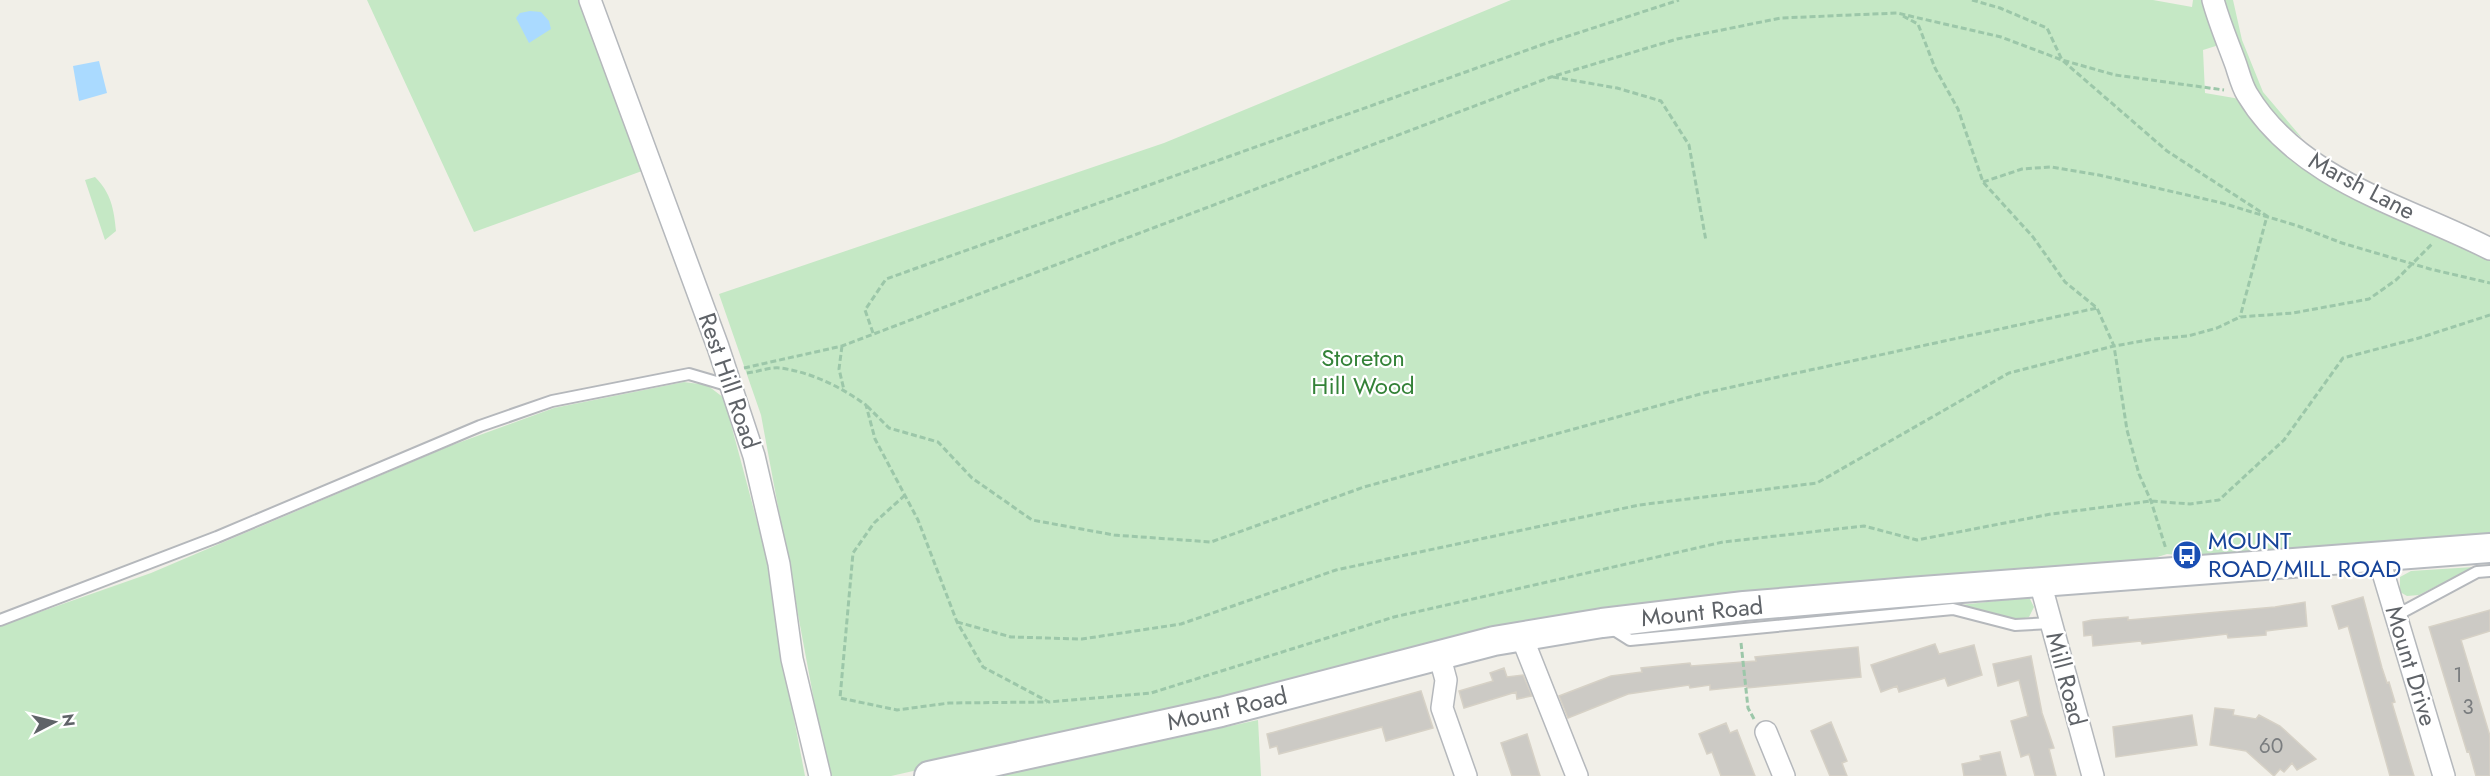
<svg xmlns="http://www.w3.org/2000/svg" width="2490" height="776" font-family="Jost,sans-serif">
<rect width="100%" height="100%" fill="#f1efe8"/>
<path fill="#c5e8c5" d="M 367,0 L 580,0 L 642,171 L 474,232 Z
M 1511,0 L 2153,0 L 2192,7 L 2193,0 L 2203,0 L 2219,45 L 2203,50 L 2205,93 L 2240,99 L 2268,138 L 2288,155 L 2367,204 L 2490,259 L 2490,537 L 2201,557 L 2167,554 L 2145,561 L 1554,619 L 1189,709 L 891,776 L 828,776 L 761,415 L 719,294 L 1164,143 Z
M 2222,0 L 2233,0 L 2242,40 L 2263,92 L 2302,138 C 2247,97 2242,62 2222,0 Z
M 95,177 C 111,193 114,209 116,231 L 105,240 L 85,180 Z
M 684,382 L 707,385 L 724,398 L 766,555 L 783,661 L 805,776 L 0,776 L 0,626 L 151,573 L 447,447 L 554,408 Z
M 2474,567 L 2419,595 L 2407,596 L 2400,592 L 2400,577 L 2411,571 Z
M 2029,597 L 2034,607 L 2029,617 L 2015,620 L 1961,605 Z
M 1258,720 L 1261,776 L 998,776 Z"/>
<path fill="#aadaff" d="M 530,11 L 541,12 L 549,21 L 551,29 L 529,43 L 516,18 L 520,13 Z
M 99,61 L 107,93 L 79,101 L 73,66 Z"/>
<path fill="#cccac5" stroke="#d6d1c6" stroke-width="1.5" d="M 2363,597 L 2382,668 L 2387,683 L 2389,682 L 2395,702 L 2392,703 L 2414,776 L 2390,776 L 2348,626 L 2339,629 L 2332,606 Z
M 2305,602 L 2307,626 L 2266,631 L 2266,635 L 2228,638 L 2227,634 L 2142,644 L 2141,641 L 2093,646 L 2092,635 L 2084,636 L 2083,622 L 2092,620 L 2128,617 L 2128,620 L 2275,607 Z
M 2490,610 L 2490,631 L 2461,640 L 2490,736 L 2490,776 L 2476,776 L 2469,751 L 2467,752 L 2429,627 Z
M 1935,644 L 1939,654 L 1974,645 L 1982,675 L 1948,686 L 1945,678 L 1899,692 L 1897,686 L 1881,692 L 1871,665 Z
M 1858,647 L 1861,677 L 1747,688 L 1747,686 L 1710,690 L 1710,685 L 1690,688 L 1689,685 L 1628,694 L 1568,718 L 1559,696 L 1611,676 L 1642,672 L 1641,668 L 1690,663 L 1691,666 L 1756,661 L 1755,657 Z
M 2031,656 L 2042,713 L 2054,748 L 2049,749 L 2056,776 L 2035,776 L 2029,754 L 2021,757 L 2011,721 L 2028,716 L 2019,680 L 1998,686 L 1993,664 Z
M 1504,668 L 1507,677 L 1523,675 L 1532,696 L 1517,699 L 1516,692 L 1464,708 L 1459,691 L 1493,681 L 1490,673 Z
M 1421,691 L 1433,728 L 1386,741 L 1382,727 L 1279,754 L 1277,746 L 1270,748 L 1267,734 Z
M 2215,708 L 2234,710 L 2233,715 L 2256,719 L 2259,715 L 2280,726 L 2316,759 L 2297,770 L 2292,763 L 2284,772 L 2280,769 L 2274,776 L 2246,751 L 2210,745 Z
M 2192,715 L 2197,745 L 2116,757 L 2113,727 Z
M 1831,722 L 1847,761 L 1842,763 L 1847,776 L 1830,776 L 1811,731 Z
M 1726,723 L 1730,733 L 1737,730 L 1755,776 L 1721,776 L 1712,752 L 1707,754 L 1699,734 Z
M 1527,734 L 1540,776 L 1512,776 L 1501,743 Z
M 2000,752 L 2006,776 L 1964,776 L 1962,764 L 1981,760 L 1980,756 Z"/>
<g fill="none" stroke-linecap="round" stroke-linejoin="round">
<g stroke="#b5b8bc" stroke-width="14">
<path id="service" d="M 2395,616 L 2477,572 L 2490,571
M 0,620 L 217,537 L 480,426 L 552,401 L 689,374 L 730,386
M 1611,628 L 1630,640 L 1953,609 L 2015,625 L 2051,623"/>
</g>
<g stroke="#b5b8bc" stroke-width="24">
<path id="minor" d="M 590,0 L 718,347 L 754,456 L 779,564 L 792,659 L 820,776
M 2213,0 C 2219,22 2228,43 2236,65 C 2239,74 2242,86 2247,94 C 2299,181 2406,206 2490,249
M 2378,556 L 2444,776
M 2040,582 L 2093,776
M 1521,635 L 1577,776
M 1439,654 L 1446,680 L 1442,708 L 1466,776
M 1766,732 L 1784,776"/>
</g>
<g stroke="#b6babf" stroke-width="32">
<path id="secondary" d="M 929,776 L 1221,712 L 1494,641 L 1602,623 L 1744,606 L 1909,592 L 2490,548"/>
</g>
<path stroke="#9cc7a9" stroke-width="3" stroke-dasharray="6 3" stroke-linecap="butt" d="M 1972,0 L 2000,8 L 2047,28 L 2062,60 L 2167,151 L 2267,216 L 2240,317
M 1903,16 L 1918,24 L 1935,68 L 1958,109 L 1983,182 L 2033,237 L 2065,282 L 2097,308 L 2114,346 L 2127,430 L 2139,474 L 2151,501 L 2166,549
M 1553,77 L 1617,88 L 1661,101 L 1689,145 L 1706,241
M 1983,182 L 2022,169 L 2051,167 L 2099,175 L 2222,203 L 2298,226 L 2342,243 L 2430,269 L 2490,283
M 873,333 L 865,310 L 886,279 L 1544,44 L 1679,0
M 842,346 L 839,369 L 844,390
M 744,368 L 842,346 L 1551,77 L 1677,39 L 1781,18 L 1897,13 L 2001,37 L 2062,60 L 2115,75 L 2224,90
M 747,373 C 757,372 769,367 780,368 C 811,372 841,387 866,405 L 875,439 L 918,520 L 957,622 L 983,667 L 1049,702 L 1151,693 L 1394,617 L 1723,542 L 1864,526 L 1917,540 L 2051,514 L 2151,501 L 2190,504 L 2219,500 L 2284,440 L 2343,358 L 2419,338 L 2490,315
M 867,406 L 889,428 L 938,442 L 972,478 L 1032,520 L 1114,535 L 1211,542 L 1364,487 L 1704,393 L 2097,308
M 905,495 L 874,523 L 853,553 L 840,698 L 897,710 L 949,703 L 1047,702
M 957,622 L 1011,637 L 1082,639 L 1181,624 L 1336,570 L 1639,505 L 1817,483 L 2009,373 L 2114,346 L 2154,339 L 2188,336 L 2217,328 L 2240,317 L 2293,313 L 2369,299 L 2396,280 L 2432,244
M 1741,643 L 1748,708 L 1754,719"/>
<use href="#service" stroke="#fff" stroke-width="10"/>
<use href="#minor" stroke="#fff" stroke-width="21"/>
<use href="#secondary" stroke="#fff" stroke-width="28"/>
</g>
<defs>
<g id="bus-disc" transform="scale(1.5)"><circle r="9.5" fill="#1a4fb4" stroke="#fff"/><path d="M-5-6H5V4H4V6H2V4H-2V6H-4V4H-5ZM-3.5-4V0h7V-4ZM-3.5 1.2v1.5H-2V1.2ZM2 1.2v1.5H3.5V1.2Z" fill="#fff"/></g>
</defs>
<g fill-rule="evenodd">
<use href="#bus-disc" x="2187" y="555"/>
</g>
<g text-anchor="middle" stroke-width="4.5" stroke-linejoin="round" paint-order="stroke">
<g font-size="21" fill="#7a7d7f">
<text x="2458" y="682">1</text>
<text x="2468" y="714">3</text>
<text x="2271" y="753">60</text>
</g>
<g font-size="24" fill="#5f6368" stroke="#fff">
<text transform="translate(2362 186) rotate(28)" y="8">Marsh Lane</text>
<text transform="translate(729 381) rotate(71)" y="8">Rest Hill Road</text>
<text transform="translate(1702 612) rotate(-6)" y="8">Mount Road</text>
<text transform="translate(2411 666) rotate(73)" y="8">Mount Drive</text>
<text transform="translate(2066 679) rotate(75)" y="8">Mill Road</text>
<text transform="translate(1227 709) rotate(-13)" y="8">Mount Road</text>
</g>
<g font-size="24" fill="#348238" stroke="#fff">
<text x="1363" y="366">Storeton<tspan x="1363" dy="28">Hill Wood</tspan></text>
</g>
<g font-size="24" fill="#164399" stroke="#fff" text-anchor="start">
<text x="2208" y="549">MOUNT<tspan x="2208" dy="28">ROAD/MILL ROAD</tspan></text>
</g>
</g>
<g transform="translate(54 722) rotate(83)" stroke="#ffffff" stroke-width="4.5" paint-order="stroke">
<path d="M0-4.5L10 22L0 15L-10 22Z" fill="#5f6368"/>
<text y="-9" font-size="16" font-weight="bold" text-anchor="middle" fill="#5f6368">N</text>
</g>
</svg>
